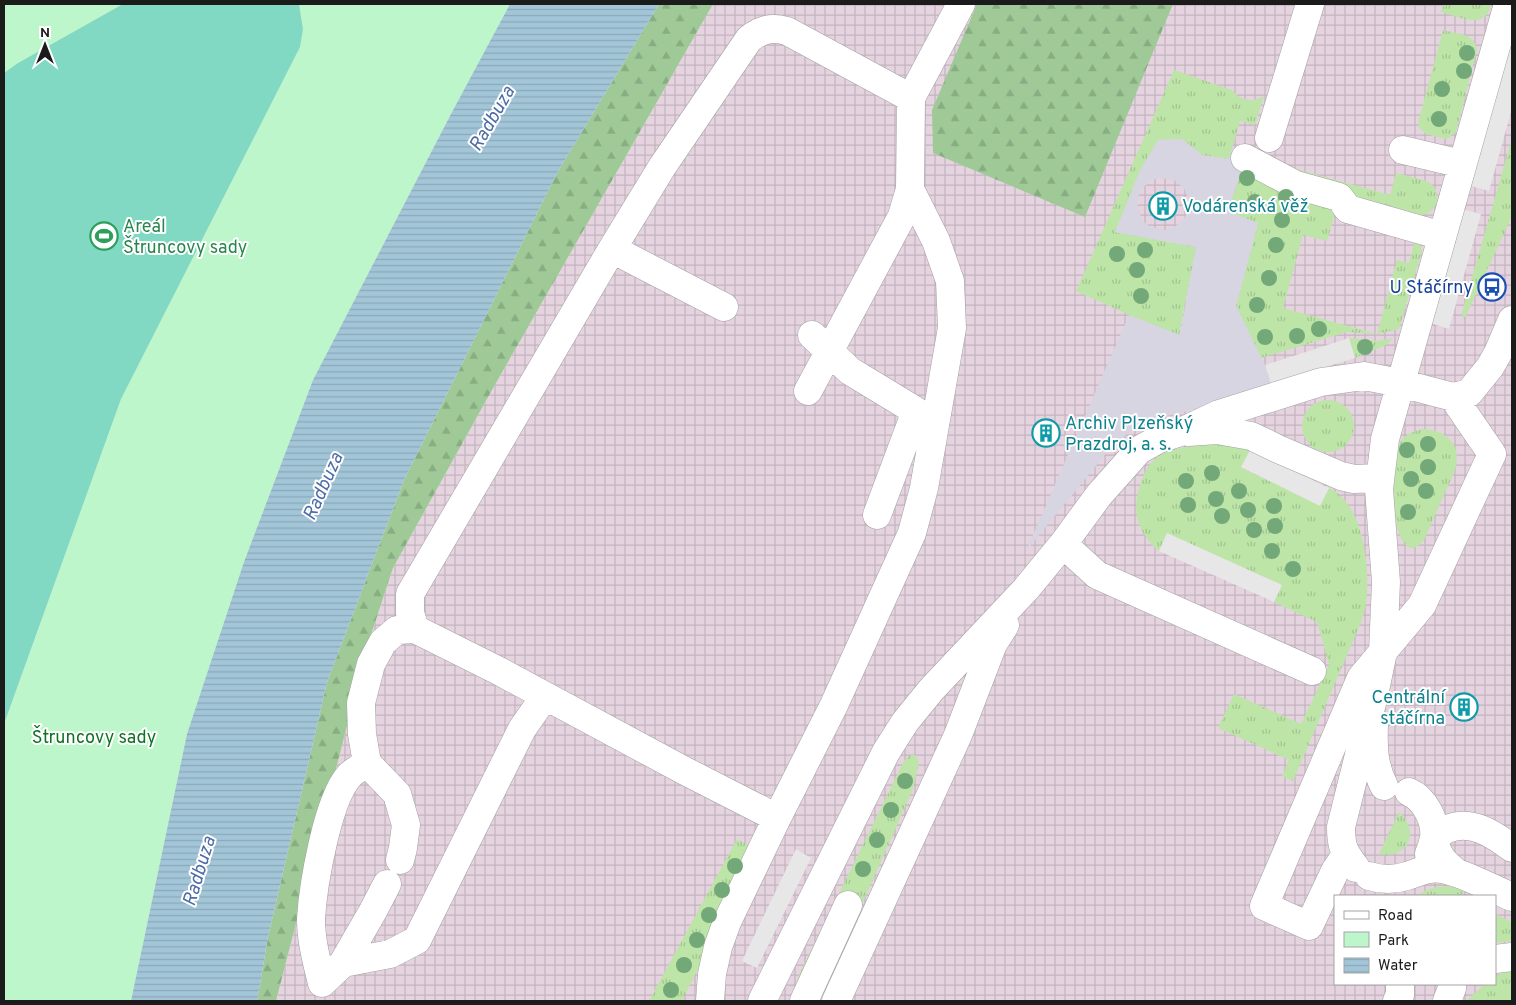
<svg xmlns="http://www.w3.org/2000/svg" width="1516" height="1005" font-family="Overpass,sans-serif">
<defs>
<pattern id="industrial-grid" width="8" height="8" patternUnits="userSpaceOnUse" patternTransform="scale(1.25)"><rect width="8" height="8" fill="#e5d3df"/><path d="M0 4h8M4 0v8" fill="none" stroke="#c4b5bf"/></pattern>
<pattern id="grass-tufts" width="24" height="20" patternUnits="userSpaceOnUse" patternTransform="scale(1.25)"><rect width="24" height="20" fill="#bde5a7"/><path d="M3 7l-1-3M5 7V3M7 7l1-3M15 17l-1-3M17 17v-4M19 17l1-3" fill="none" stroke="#a2c48f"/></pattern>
<pattern id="forest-firs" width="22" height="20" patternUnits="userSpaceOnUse" patternTransform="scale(1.25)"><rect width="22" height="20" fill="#9fca97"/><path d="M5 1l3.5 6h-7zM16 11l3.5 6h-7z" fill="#88ad82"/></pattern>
<pattern id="water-rules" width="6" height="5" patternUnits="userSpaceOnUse" patternTransform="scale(1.25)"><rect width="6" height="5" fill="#a2c5d8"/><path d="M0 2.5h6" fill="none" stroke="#8ba9b9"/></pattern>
</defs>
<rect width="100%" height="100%" fill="#eceae0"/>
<path fill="url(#industrial-grid)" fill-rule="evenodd" d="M 713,4 L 1512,4 L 1512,1001 L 276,1001 L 369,641 L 393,568 L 492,390 ZM 1335,896 L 1495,896 L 1495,984 L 1335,984 Z"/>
<path fill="url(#grass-tufts)" d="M 1444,4 L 1491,4 C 1486,31 1460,17 1441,12 Z
M 1443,30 C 1457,34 1475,33 1477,50 L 1456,132 L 1449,138 L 1445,139 L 1426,134 L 1419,128 L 1418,123 Z
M 1174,70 L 1232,90 C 1241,101 1252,103 1264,96 L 1255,125 L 1240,121 L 1229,159 L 1202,155 L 1182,139 L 1158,140 L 1115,232 L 1196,247 L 1179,335 L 1129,315 L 1076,291 Z
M 1512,138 L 1512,216 L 1464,320 L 1462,314 L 1464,305 Z
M 1246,155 L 1390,195 L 1396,173 C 1406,176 1419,178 1428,182 C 1443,189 1439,213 1422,215 L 1296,179 Z
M 1244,162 L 1338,202 L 1327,241 L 1303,235 L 1283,308 L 1377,334 L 1397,260 L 1409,263 L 1415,240 L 1420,244 L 1422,251 L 1399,329 L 1377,334 L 1347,332 L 1261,358 L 1236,306 L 1258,223 L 1228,212 Z
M 1349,338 L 1377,341 L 1393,338 L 1386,345 L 1355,358 Z
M1302 426a26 26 0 1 1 52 0a26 26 0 1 1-52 0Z
M 1424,429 C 1449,431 1462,446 1455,470 L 1425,538 C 1420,546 1412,553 1404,543 C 1391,529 1390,456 1401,441 C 1406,433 1416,431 1424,429 Z
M 1222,443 L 1250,450 L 1242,468 L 1320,505 L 1329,488 C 1362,503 1369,561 1367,593 C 1367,602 1364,612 1362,620 L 1293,781 L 1282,776 L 1289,760 L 1218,728 L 1234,694 L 1301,724 L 1329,665 L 1317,622 L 1274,602 L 1282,585 L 1167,534 L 1159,551 C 1136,532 1131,509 1141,482 C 1144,474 1148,464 1155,459 C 1170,446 1203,445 1222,443 Z
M 910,755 L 915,755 L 919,762 L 913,789 L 859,911 L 807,974 L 797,979 L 904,761 Z
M 1399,812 C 1421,831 1408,860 1379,854 Z
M 737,839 L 750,846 L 711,943 L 682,1001 L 649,1001 Z
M 1446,886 L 1459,889 L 1464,892 L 1462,896 L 1418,896 C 1426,888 1436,887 1446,886 Z
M 1495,914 L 1512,922 L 1512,941 L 1495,943 Z
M 1508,969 L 1512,969 L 1512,1001 L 1469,1001 L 1467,1000 L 1485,984 L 1495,984 L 1495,977 Z"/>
<path fill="url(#forest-firs)" d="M 659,4 L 713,4 L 492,390 L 393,568 L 369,641 L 276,1001 L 257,1001 L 268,937 L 327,682 L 404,480 L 557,173 Z
M 977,4 L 1173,4 L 1085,217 L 933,153 L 932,110 Z"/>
<path fill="#bdf6ca" d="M 4,4 L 123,4 L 18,63 L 4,73 Z
M 299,4 L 510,4 L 451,114 L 313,380 L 244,562 L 187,734 L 131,1001 L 4,1001 L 4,724 L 121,399 L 300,47 L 303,28 Z"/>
<path fill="#81d9c3" d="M 123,4 L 299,4 L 303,29 L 300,47 L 121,399 L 4,724 L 4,73 L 18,63 Z"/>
<path fill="#e7e7e7" d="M 1512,37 L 1512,108 L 1489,191 L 1468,185 Z
M 1462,209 L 1481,214 L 1449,329 L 1430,323 Z
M 1349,338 L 1355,358 L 1271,384 L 1265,365 Z
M 1250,450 L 1329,488 L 1320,506 L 1241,467 Z
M 1167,533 L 1282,585 L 1274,602 L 1159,551 Z
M 796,849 L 811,858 L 757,968 L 742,961 Z"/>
<path fill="#d7d5e2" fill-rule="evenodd" d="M 1182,139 L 1202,155 L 1228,159 L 1231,151 L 1246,155 L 1228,211 L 1258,223 L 1236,306 L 1265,365 L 1271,384 L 1184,412 L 1158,418 L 1135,428 L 1113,445 L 1026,551 L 1129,315 L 1180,335 L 1196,247 L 1115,232 L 1140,170 L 1158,140 ZM 1159,178 L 1174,180 L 1184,188 L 1189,201 L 1189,208 L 1183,221 L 1172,228 L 1165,230 L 1151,227 L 1145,223 L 1141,217 L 1137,203 L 1141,189 L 1152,180 Z"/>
<path fill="url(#water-rules)" d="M 510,4 L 659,4 L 557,173 L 404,480 L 327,682 L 268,937 L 257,1001 L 131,1001 L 187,734 L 244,562 L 313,380 L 451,114 Z"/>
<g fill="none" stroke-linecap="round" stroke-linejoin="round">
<g stroke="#a2a2a2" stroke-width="29">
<path id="minor" d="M 911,98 L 961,4
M 1269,138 L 1310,4
M 1403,150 L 1462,164
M 1245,158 L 1296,185 L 1339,197 L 1348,209 L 1442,236
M 612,249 L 662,167 L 749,39 C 762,29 771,27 787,31 L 911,98 L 910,189 L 902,216 L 808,391
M 812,335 L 850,371 L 916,411 L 877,515
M 1188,432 L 1217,430 L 1251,436 L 1278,449 L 1341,476 L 1354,479 L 1379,478
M 1063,544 L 1097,575 L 1312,671
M 415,629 L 410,613 L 410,594 L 612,249 L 724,307
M 1374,726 C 1373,749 1374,766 1384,786
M 367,763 C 362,767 353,771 349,776 C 327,801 313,886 311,919 C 311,941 317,963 322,983 L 343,963 L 373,911 L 387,884
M 1409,792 C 1425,799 1436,821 1434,838 C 1433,843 1431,849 1429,854
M 1346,855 L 1335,871 L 1309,926 L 1264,906 L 1361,678 L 1422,605 L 1492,454 L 1453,397
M 400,860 L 403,848 L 406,825 L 397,794 L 367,763 L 362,734 L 361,703 L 371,664 L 383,642 L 397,630 L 415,629 L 497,670 L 685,771 L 777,818
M 1356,868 C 1344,852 1341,847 1341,827 L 1374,695 L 1383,652 L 1386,582 L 1379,489 L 1385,439 L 1508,4
M 1457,873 C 1443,862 1437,856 1434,838 C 1438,835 1443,831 1447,829 C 1472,819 1493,834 1512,848
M 1369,876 C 1382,880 1394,880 1407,876 C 1419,872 1428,867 1441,869 C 1460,871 1493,889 1512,897
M 1495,959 L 1512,957
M 343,963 L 390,954 L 417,940 L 522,729 L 545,696
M 710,1001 L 712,974 L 718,947 L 727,922 L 777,818 L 834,705 L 912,533 L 924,488 L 952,328 L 950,281 L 936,241 L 910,189
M 762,1001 L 886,752 L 905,722 L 931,690 L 1026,589 L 1063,544 L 1099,495 L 1139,450 L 1159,439 L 1181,432 L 1219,414 L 1321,382 L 1364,376 L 1400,383 L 1453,397 L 1469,393 L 1490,367 L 1498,353 L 1512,320
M 804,1001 L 848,905
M 836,1001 L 958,735 L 993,644 L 1005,625
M 1397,1001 L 1400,995 L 1400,984
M 1447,1001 L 1452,988 L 1452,984"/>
</g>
<use href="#minor" stroke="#fff" stroke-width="28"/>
</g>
<g fill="#73a879">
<circle cx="1467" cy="53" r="8"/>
<circle cx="1464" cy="71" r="8"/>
<circle cx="1442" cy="89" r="8"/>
<circle cx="1439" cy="119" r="8"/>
<circle cx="1247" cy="178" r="8"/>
<circle cx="1286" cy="197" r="8"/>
<circle cx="1255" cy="202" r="8"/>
<circle cx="1282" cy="220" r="8"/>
<circle cx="1276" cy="245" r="8"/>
<circle cx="1145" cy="250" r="8"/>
<circle cx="1117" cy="254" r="8"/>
<circle cx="1137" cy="270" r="8"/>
<circle cx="1269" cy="278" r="8"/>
<circle cx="1141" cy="296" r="8"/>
<circle cx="1257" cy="305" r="8"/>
<circle cx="1319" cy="329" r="8"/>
<circle cx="1297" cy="336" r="8"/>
<circle cx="1265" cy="337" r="8"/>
<circle cx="1365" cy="347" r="8"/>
<circle cx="1428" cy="444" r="8"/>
<circle cx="1407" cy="450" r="8"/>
<circle cx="1428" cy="467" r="8"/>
<circle cx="1212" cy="473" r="8"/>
<circle cx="1411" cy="479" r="8"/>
<circle cx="1186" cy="481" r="8"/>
<circle cx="1239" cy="491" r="8"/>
<circle cx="1426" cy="491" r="8"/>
<circle cx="1216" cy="499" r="8"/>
<circle cx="1188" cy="505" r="8"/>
<circle cx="1274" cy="506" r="8"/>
<circle cx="1248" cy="510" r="8"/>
<circle cx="1408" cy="512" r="8"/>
<circle cx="1222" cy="516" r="8"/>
<circle cx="1275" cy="526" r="8"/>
<circle cx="1254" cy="530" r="8"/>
<circle cx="1272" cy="551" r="8"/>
<circle cx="1293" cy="569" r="8"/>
<circle cx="905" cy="781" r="8"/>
<circle cx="891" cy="810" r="8"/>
<circle cx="877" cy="840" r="8"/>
<circle cx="735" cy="866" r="8"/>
<circle cx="863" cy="869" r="8"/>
<circle cx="722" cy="890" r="8"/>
<circle cx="709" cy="915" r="8"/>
<circle cx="697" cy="940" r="8"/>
<circle cx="684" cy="965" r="8"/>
<circle cx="671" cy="990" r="8"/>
</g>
<defs>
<g id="building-ring" transform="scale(1.4375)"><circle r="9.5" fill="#fff" stroke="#0f9aa8" stroke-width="1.5"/><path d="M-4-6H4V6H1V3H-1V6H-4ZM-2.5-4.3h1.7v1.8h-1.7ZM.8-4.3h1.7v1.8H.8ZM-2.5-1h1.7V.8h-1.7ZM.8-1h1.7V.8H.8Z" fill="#0f9aa8"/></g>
<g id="stadium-ring" transform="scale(1.4375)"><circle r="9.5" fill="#fff" stroke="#2e9e5b" stroke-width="1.5"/><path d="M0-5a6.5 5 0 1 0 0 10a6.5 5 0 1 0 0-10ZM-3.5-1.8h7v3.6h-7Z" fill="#2e9e5b"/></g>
<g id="bus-ring" transform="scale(1.4375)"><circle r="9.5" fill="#fff" stroke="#1a4fb4" stroke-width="1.5"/><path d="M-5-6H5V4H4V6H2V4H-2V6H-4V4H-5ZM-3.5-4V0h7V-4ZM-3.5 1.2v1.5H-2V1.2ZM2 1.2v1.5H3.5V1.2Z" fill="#1a4fb4"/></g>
</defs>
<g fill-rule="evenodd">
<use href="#building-ring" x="1163" y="206"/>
<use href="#stadium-ring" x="104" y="236"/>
<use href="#bus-ring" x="1492" y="287"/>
<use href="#building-ring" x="1046" y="433"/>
<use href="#building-ring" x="1464" y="707"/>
</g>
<g text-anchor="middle" stroke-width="4" stroke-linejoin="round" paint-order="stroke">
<g font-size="18" fill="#0d838f" stroke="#fff" text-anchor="start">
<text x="1182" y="212">Vodárenská věž</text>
<text x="1065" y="429">Archiv Plzeňský<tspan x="1065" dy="21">Prazdroj, a. s.</tspan></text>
<text x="1445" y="703" text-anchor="end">Centrální<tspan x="1445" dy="21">stáčírna</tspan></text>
</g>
<g font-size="18" fill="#27864d" stroke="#fff" text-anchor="start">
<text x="123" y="232">Areál<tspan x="123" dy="21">Štruncovy sady</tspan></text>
</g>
<g font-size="18" fill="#164399" stroke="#fff" text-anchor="end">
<text x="1473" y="293">U Stáčírny</text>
</g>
<g font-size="18" fill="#107225" stroke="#fff">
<text x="94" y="743">Štruncovy sady</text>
</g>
<g font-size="19" font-style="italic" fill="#4d6da5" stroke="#fff">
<text transform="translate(491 118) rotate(-60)" y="7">Radbuza</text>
<text transform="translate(322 486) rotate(-66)" y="7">Radbuza</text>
<text transform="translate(198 871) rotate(-73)" y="7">Radbuza</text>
</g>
</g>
<rect width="1516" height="1005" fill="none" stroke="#1b1b1b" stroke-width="10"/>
<rect x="1334" y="895" width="162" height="90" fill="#ffffff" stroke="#a4a4a4"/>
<rect x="1344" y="911" width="25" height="8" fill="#ffffff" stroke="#a4a4a4"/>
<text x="1378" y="920" font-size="15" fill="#1b1b1b">Road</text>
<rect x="1344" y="932" width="25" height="15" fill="#bdf6ca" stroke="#a4a4a4"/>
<text x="1378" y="945" font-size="15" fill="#1b1b1b">Park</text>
<rect x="1344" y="958" width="25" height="15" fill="url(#water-rules)" stroke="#a4a4a4"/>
<text x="1378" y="970" font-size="15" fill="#1b1b1b">Water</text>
<g transform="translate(45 45)" stroke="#ffffff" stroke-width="4" paint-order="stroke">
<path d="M0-4L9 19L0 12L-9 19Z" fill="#1b1b1b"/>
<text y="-8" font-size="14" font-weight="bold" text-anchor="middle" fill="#1b1b1b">N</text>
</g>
</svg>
